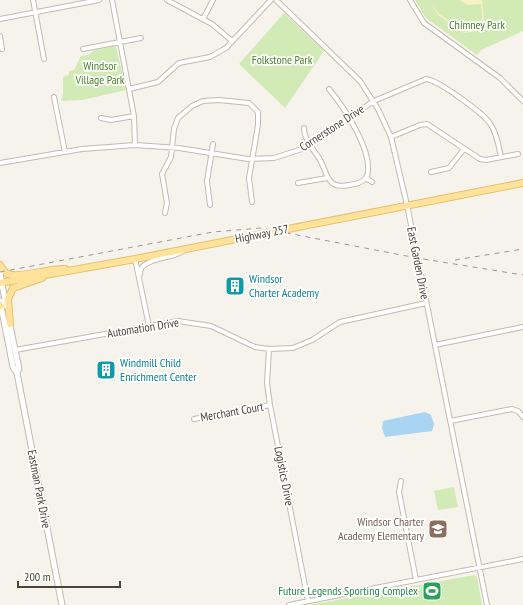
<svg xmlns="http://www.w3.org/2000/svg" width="523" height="605" font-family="'PT Sans Narrow',sans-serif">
<rect width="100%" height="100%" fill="#f6f3ec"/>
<path fill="#d2eab5" d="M 415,0 L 523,0 L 523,31 L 481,50 L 477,55 L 426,18 Z
M 284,13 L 324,51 L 285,108 L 239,64 Z
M 116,46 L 126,90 L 82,100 L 61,101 L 63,94 L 63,77 L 69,75 L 69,71 L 74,70 L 81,56 L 88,55 L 95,50 Z
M 454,487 L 458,507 L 438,510 L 434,491 Z
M 474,575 L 477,577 L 482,605 L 309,605 Z"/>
<path fill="#f9efc9" d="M 430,0 L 438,13 L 464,32 L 483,29 L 481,4 L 468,5 L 459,0 L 482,0 L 485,30 L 464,33 L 438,15 Z"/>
<path fill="#a9d4f2" d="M 425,412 L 431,415 L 434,424 L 432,431 L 385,437 L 382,428 L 383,421 Z"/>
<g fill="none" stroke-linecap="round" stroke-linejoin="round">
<g stroke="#c2bbae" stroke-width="6">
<path id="minor" d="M 33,0 L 44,59
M 112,0 L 134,116 L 135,145
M 167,0 L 212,24 L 232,41
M 276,0 L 360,81 L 378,109 L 391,137 L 407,205 L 487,605
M 410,0 L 424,23 L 500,78 L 523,101
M 0,19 L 99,0
M 203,19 L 213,0
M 0,36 L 2,49
M 83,49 L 141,38
M 129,89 L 158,82 L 179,63 L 210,57 L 226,48 L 271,0
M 54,97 L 65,152
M 101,118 L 111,120 L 134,116
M 304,128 C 304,139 313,149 319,158 C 328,173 326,190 349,185 C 356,184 361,183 366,178 C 377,156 343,106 329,89
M 391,137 L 420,125 L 427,124 L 480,159 L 486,160 L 518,154
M 0,163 L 82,149 L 135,145 L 179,148 L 248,159 L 274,158 L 302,149 L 374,101 L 426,79 C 438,80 485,114 491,125 C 497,134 499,147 501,157
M 431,172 L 449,168 L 464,149
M 366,178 L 372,182
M 298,183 L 327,178
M 210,205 L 207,181 L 213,144
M 165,213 L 167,203 L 162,174 L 171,157 L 174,129 L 178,118 L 192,106 L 203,101 L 219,100 L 249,103 L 258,112 L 258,125 L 249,178 L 252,202
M 135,259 L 149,326
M 140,274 L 141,268 C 151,257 171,259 183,251
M 435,345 L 523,327
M 269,349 L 267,383 L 270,405 L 308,601
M 15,350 L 178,321 L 211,326 L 255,347 L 269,349 L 293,348 L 312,340 L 340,322 L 426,303
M 194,419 L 270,405
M 450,421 L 512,409 L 518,411 L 523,417
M 401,481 L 399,492 L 416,580
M 289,605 L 523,559"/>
</g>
<g stroke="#c2bbae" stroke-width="7">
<path id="tertiary" d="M 0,273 L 6,306
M 0,301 L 13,367 L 17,373
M 9,321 L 19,369 L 17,373 L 62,605"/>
</g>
<g stroke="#e6c16a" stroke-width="8">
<path id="primary" d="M 0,265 C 2,268 4,272 8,274 C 19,279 50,268 65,269
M 0,283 L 135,259 L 523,183
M 0,305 L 1,306
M 10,324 L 8,299 L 13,288 L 42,278"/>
</g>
<use href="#minor" stroke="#fff" stroke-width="4"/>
<use href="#tertiary" stroke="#fff" stroke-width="5"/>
<use href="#primary" stroke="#ffe39c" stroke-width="6"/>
<path stroke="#9a9a9a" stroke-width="1" stroke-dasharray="5 5" stroke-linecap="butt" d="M 455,260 L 523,249
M 0,272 L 213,232 L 261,228 L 417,258 L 523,275"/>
</g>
<defs>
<g id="building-square" transform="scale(1)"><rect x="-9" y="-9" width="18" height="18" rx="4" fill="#0f9aa8" stroke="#fff"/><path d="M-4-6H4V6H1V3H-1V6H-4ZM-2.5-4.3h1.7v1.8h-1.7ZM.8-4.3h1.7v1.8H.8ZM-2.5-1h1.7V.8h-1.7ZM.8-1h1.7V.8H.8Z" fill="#fff"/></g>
<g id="school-square" transform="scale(1)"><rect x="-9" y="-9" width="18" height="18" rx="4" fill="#8d6e63" stroke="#fff"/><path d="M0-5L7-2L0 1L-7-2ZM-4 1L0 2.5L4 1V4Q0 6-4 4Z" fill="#fff"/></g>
<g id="stadium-square" transform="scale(1)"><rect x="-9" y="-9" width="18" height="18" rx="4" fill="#2e9e5b" stroke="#fff"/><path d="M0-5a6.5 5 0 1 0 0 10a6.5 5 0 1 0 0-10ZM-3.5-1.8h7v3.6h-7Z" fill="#fff"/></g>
</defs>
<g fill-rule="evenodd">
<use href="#building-square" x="235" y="286"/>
<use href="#building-square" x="106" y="370"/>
<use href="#school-square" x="438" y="529"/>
<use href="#stadium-square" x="432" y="591"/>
</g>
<g text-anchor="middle" stroke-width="3.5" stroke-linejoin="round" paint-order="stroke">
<g font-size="12" fill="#4a7f2a" stroke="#fff">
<text x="477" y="29">Chimney Park</text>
<text x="282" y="64">Folkstone Park</text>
<text x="100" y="70">Windsor<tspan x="100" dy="14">Village Park</tspan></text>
</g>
<g font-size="12" fill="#4b4439" stroke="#fff">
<text transform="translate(332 128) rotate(-33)" y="4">Cornerstone Drive</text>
<text transform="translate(262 234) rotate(-11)" y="4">Highway 257</text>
<text transform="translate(418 263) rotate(79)" y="4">East Garden Drive</text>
<text transform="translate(143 328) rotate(-9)" y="4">Automation Drive</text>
<text transform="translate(232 412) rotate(-10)" y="4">Merchant Court</text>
<text transform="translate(284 476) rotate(79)" y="4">Logistics Drive</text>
<text transform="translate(39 489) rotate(79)" y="4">Eastman Park Drive</text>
</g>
<g font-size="12" fill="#0d838f" stroke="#fff" text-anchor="start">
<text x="249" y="283">Windsor<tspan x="249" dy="14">Charter Academy</tspan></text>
<text x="120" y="367">Windmill Child<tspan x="120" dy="14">Enrichment Center</tspan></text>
</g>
<g font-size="12" fill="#785e54" stroke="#fff" text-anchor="end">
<text x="424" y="526">Windsor Charter<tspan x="424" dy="14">Academy Elementary</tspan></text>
</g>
<g font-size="12" fill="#27864d" stroke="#fff" text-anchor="end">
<text x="418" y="595">Future Legends Sporting Complex</text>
</g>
</g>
<path d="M18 581v6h102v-6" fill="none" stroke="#4b4439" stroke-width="2"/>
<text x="24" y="581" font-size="12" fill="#4b4439" stroke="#ffffff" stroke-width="3" paint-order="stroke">200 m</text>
</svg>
